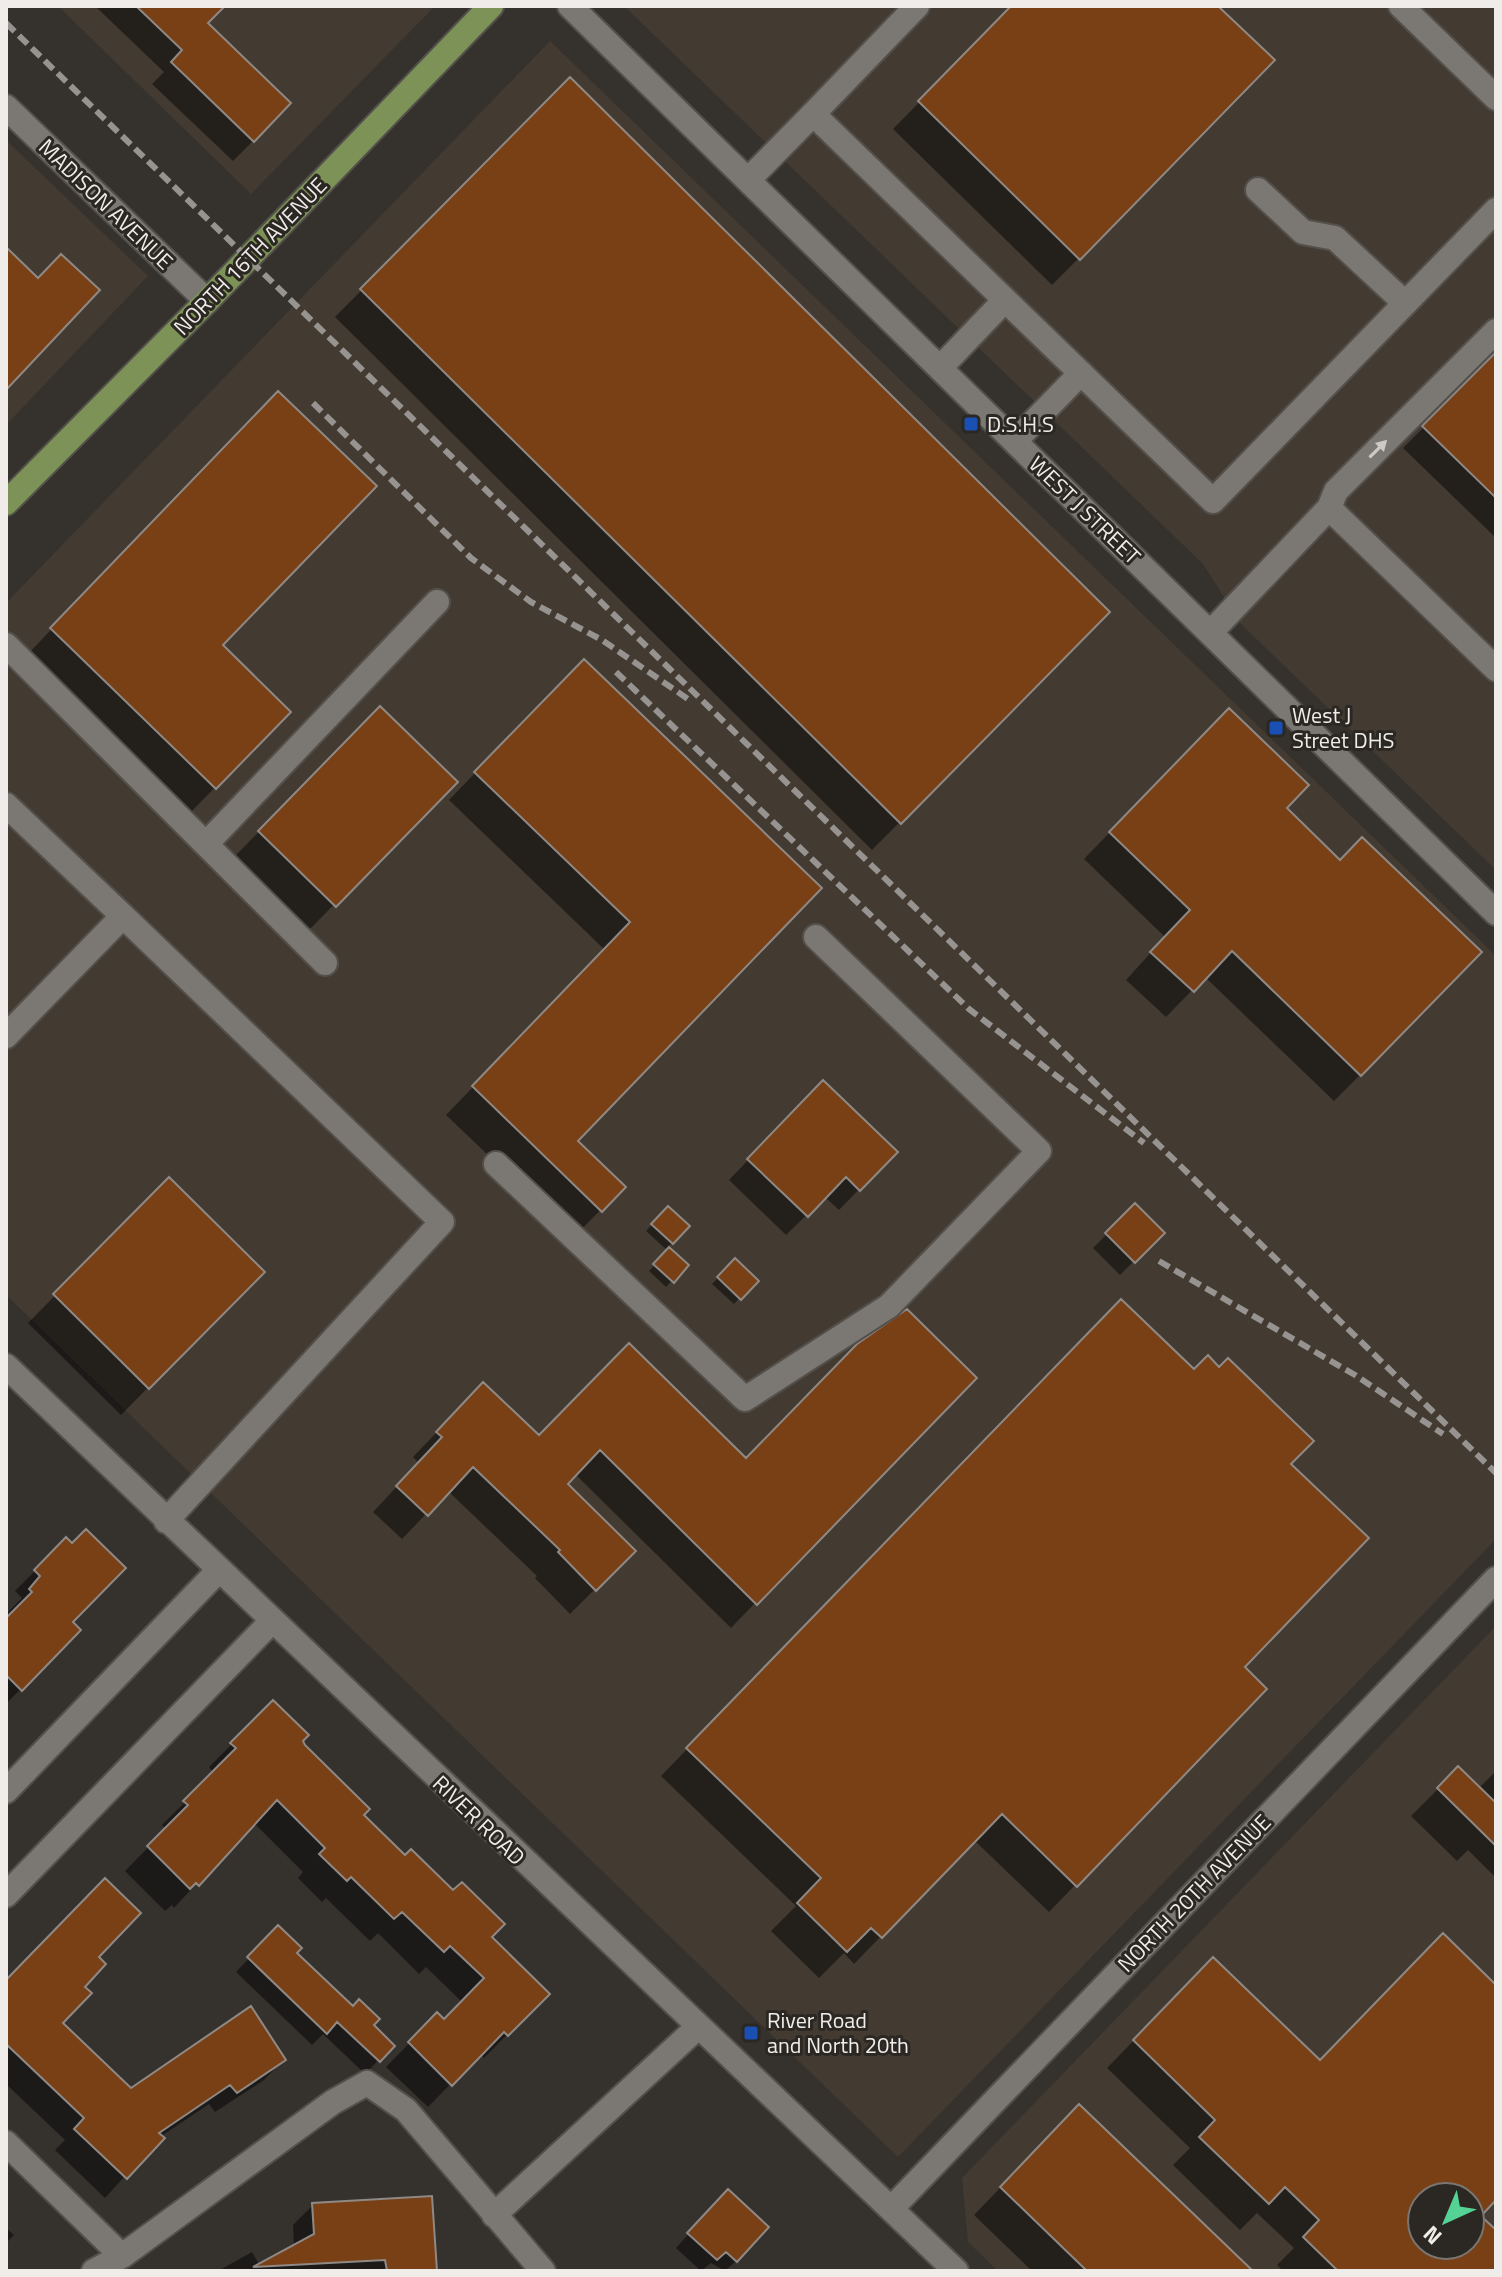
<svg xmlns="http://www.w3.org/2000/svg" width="1502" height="2277" font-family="'Titillium Web',sans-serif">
<rect width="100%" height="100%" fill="#35312d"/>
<path fill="#433b32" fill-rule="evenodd" d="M 58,6 L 435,6 L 251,194 Z
M 624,6 L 1496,6 L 1496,870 L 1241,624 L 1203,564 Z
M 550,41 L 1496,956 L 1496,1539 L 898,2157 L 6,1295 L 6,603 Z
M 6,140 L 148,276 L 6,425 Z
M 1496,1626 L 1496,2271 L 998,2271 L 968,2242 L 962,2178 ZM 1422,2197 L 1470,2197 L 1470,2245 L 1422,2245 Z"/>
<path fill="#0007" fill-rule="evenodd" d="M 95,6 L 202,6 L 205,23 L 253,141 L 233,161 L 152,84 L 164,72 Z
M 1014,6 L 1215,6 L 1079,258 L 1052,285 L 893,129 Z
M 570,80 L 1108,612 L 872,850 L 335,317 Z
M 1496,346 L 1496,538 L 1403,448 L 1487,364 Z
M 252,420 L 220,645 L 289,712 L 188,815 L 25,657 Z
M 557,688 L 819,888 L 575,1141 L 623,1187 L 574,1237 L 446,1115 L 605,950 L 449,800 Z
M 380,709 L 455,782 L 307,932 L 232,859 Z
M 1202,737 L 1284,808 L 1360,1075 L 1334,1101 L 1205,977 L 1166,1017 L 1126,980 L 1165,937 L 1084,859 Z
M 803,1103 L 895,1152 L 839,1210 L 825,1197 L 786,1235 L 729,1180 Z
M 169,1180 L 262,1272 L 121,1415 L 28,1323 Z
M 1135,1206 L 1162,1233 L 1120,1275 L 1093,1248 Z
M 668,1208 L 687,1226 L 667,1248 L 687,1265 L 666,1287 L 649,1271 L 668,1251 L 646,1231 Z
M 735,1260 L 756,1281 L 734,1304 L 712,1284 Z
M 1094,1328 L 1194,1372 L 1288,1464 L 1242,1667 L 1075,1885 L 1049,1912 L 974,1840 L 854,1964 L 844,1953 L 819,1978 L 771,1931 L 796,1906 L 661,1776 Z
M 459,1409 L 539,1438 L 745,1461 L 755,1603 L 731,1628 L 575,1474 L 565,1484 L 633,1551 L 570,1614 L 535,1578 L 537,1576 L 448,1491 L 402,1539 L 373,1512 L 419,1463 L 413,1457 Z
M 66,1540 L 70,1622 L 78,1630 L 6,1704 L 6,1614 L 22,1598 L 15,1591 Z
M 273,1703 L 361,1815 L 547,1994 L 484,2058 L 480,2054 L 428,2107 L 386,2067 L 437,2015 L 443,2021 L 462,2002 L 426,1967 L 419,1974 L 378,1933 L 370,1941 L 326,1898 L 322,1902 L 298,1878 L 303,1872 L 253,1822 L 174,1908 L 172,1905 L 165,1911 L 125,1871 L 166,1829 L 162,1825 L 214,1773 L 209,1767 Z
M 1458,1769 L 1478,1789 L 1496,1771 L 1496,1878 L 1468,1850 L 1457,1861 L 1411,1816 Z
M 105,1881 L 96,1957 L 60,2023 L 131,2090 L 284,2059 L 264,2080 L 215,2112 L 209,2104 L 160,2137 L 105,2198 L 55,2150 L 65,2140 L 6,2084 L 6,1979 Z
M 278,1928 L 294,1953 L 392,2046 L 365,2074 L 323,2034 L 312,2045 L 236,1972 Z
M 1187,1986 L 1320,2062 L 1496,1988 L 1496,2197 L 1478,2216 L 1496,2233 L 1496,2271 L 1283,2271 L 1277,2265 L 1294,2248 L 1257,2213 L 1240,2230 L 1173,2165 L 1190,2148 L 1107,2068 ZM 1422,2197 L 1470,2197 L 1470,2245 L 1422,2245 Z
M 1052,2134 L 1250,2271 L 1032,2271 L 974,2215 Z
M 313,2205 L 419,2271 L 218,2271 L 252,2252 L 260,2266 L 294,2247 L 293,2225 Z
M 715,2205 L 736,2261 L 725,2271 L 711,2263 L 701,2271 L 676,2248 Z
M 6,2228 L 14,2235 L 6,2243 Z"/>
<path fill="#794015" stroke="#8f8986" stroke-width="2" fill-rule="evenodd" d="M 136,6 L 225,6 L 208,23 L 291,103 L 254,142 L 171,62 L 182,50 Z
M 1011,6 L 1218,6 L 1275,60 L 1080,260 L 918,101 Z
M 570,77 L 1110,612 L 901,824 L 360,289 Z
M 6,247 L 38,278 L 61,254 L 100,290 L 6,390 Z
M 1496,352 L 1496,498 L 1422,426 Z
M 278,391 L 377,486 L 223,645 L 291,712 L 216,789 L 50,628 Z
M 584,659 L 822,888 L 578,1141 L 626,1187 L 602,1212 L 472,1086 L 630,922 L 474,772 Z
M 380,706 L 458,782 L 336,907 L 258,831 Z
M 1229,708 L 1309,785 L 1287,808 L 1340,860 L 1362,837 L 1482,952 L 1361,1076 L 1232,951 L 1194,992 L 1150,952 L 1190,910 L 1109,832 Z
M 823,1080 L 898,1152 L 860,1191 L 846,1177 L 808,1217 L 747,1159 Z
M 169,1177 L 265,1272 L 149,1389 L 53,1294 Z
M 1135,1203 L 1165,1233 L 1135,1263 L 1105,1233 Z
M 668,1206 L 690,1226 L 673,1244 L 651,1224 Z
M 669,1247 L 689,1265 L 674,1283 L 653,1264 Z
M 735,1258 L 759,1281 L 741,1300 L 717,1277 Z
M 1121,1299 L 1194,1369 L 1208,1355 L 1219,1367 L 1228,1358 L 1314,1441 L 1291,1464 L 1369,1538 L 1245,1667 L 1267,1689 L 1077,1887 L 1002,1814 L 882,1938 L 871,1928 L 847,1952 L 797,1903 L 821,1878 L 686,1748 Z
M 907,1309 L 977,1378 L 757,1605 L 600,1450 L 568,1484 L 636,1551 L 596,1591 L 558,1552 L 560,1550 L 473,1467 L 428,1516 L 396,1486 L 442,1437 L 436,1432 L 483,1382 L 539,1435 L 629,1343 L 746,1458 L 857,1344 Z
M 86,1529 L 126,1568 L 73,1622 L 81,1630 L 22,1691 L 6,1675 L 6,1618 L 32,1592 L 29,1589 L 40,1576 L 34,1570 L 66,1537 L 72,1543 Z
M 273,1700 L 309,1735 L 303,1741 L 305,1745 L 370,1809 L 364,1815 L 405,1855 L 411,1849 L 453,1890 L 462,1882 L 505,1924 L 492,1937 L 550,1994 L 508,2036 L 504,2032 L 452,2086 L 408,2042 L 437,2012 L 444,2019 L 484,1978 L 450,1946 L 444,1952 L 402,1912 L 394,1919 L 351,1877 L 347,1881 L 319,1854 L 325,1848 L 277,1800 L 199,1886 L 196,1883 L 190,1889 L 147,1846 L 188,1805 L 183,1801 L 236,1748 L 230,1743 Z
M 1458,1766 L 1496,1803 L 1496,1846 L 1437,1788 Z
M 105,1878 L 141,1913 L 99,1957 L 106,1964 L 85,1987 L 92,1993 L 63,2023 L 131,2088 L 251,2006 L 286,2060 L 237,2093 L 230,2085 L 159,2133 L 165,2138 L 127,2179 L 74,2129 L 84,2118 L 6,2044 L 6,1980 Z
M 278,1925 L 302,1948 L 297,1953 L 353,2006 L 359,1999 L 380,2019 L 374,2025 L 395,2046 L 380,2062 L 337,2022 L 327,2034 L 247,1957 Z
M 1443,1933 L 1496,1985 L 1496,2200 L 1481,2216 L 1496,2230 L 1496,2271 L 1338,2271 L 1303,2237 L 1319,2220 L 1285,2187 L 1269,2204 L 1199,2137 L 1215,2120 L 1133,2040 L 1213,1957 L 1320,2060 ZM 1422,2197 L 1470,2197 L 1470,2245 L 1422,2245 Z
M 1079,2104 L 1253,2271 L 1087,2271 L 1000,2187 Z
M 728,2189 L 769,2227 L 737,2262 L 726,2252 L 717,2260 L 687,2233 Z
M 432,2196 L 437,2271 L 387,2271 L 385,2260 L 253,2267 L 314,2234 L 312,2203 Z"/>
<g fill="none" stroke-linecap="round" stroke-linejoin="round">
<g stroke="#53504c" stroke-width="28">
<path id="minor" d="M 570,6 L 1496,913
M 917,6 L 813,114 L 1213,501 L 1496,210
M 1401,6 L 1496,98
M 6,107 L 207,301
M 748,180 L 813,114
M 1258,190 L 1303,232 L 1335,238 L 1405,303
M 940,368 L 1005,300
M 1015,441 L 1081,373
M 1329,508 L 1336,491 L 1496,331
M 1210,633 L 1329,508 L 1496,669
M 6,645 L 325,963
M 6,805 L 123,916 L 6,1036
M 206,844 L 437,602
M 123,916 L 442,1222 L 166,1521
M 496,1164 L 745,1399 L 889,1306 L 1039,1151 L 816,937
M 6,1366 L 956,2271
M 6,1791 L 218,1571
M 6,1895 L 271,1622
M 6,2143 L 122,2256
M 892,2208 L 1496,1579
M 494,2215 L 698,2027
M 94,2271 L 122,2256 L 333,2102 L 367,2083 L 406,2110 L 543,2271"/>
</g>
<g stroke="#53504c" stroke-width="28">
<path id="major" d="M 6,503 L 207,301 L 491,6"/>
</g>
<use href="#minor" stroke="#7b7772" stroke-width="24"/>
<use href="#major" stroke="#7c9256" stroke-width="24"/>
<path stroke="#979390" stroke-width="6" stroke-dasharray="12 6" stroke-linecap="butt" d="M 6,23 L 1496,1473
M 313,403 L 471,558 L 531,602 L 602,640 L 688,699
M 616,672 L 969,1009 L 1144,1143
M 1159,1261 L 1355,1375 L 1443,1434"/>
</g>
<defs><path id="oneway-solid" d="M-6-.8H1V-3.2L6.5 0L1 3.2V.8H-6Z" transform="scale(2)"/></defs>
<use fill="#ccc9c6" href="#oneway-solid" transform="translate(1378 449) rotate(-45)"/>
<g fill="#1a4fb4" stroke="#2b2723" stroke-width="3">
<rect x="963" y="416" width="16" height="16" rx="4"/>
<rect x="1268" y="720" width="16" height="16" rx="4"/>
<rect x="743" y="2025" width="16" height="16" rx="4"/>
</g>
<g text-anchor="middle" stroke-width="6" stroke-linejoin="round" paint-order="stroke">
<g font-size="22" fill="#efecea" stroke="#2b2723">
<text transform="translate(106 204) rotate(44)" y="8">MADISON AVENUE</text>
<text transform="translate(250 256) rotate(-46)" y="8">NORTH 16TH AVENUE</text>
<text transform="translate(1085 510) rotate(44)" y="8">WEST J STREET</text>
<text transform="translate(479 1820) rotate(44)" y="8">RIVER ROAD</text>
<text transform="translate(1194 1893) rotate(-46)" y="8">NORTH 20TH AVENUE</text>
</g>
<g font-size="22" fill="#efecea" stroke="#2b2723" text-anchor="start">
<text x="987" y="432">D.S.H.S</text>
<text x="1292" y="723">West J<tspan x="1292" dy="25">Street DHS</tspan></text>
<text x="767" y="2028">River Road<tspan x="767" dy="25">and North 20th</tspan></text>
</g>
</g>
<rect width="1502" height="2277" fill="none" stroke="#efecea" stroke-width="16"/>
<g transform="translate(1446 2221) rotate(224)"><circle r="38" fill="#2b2723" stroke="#797673" stroke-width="2"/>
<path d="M0-6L14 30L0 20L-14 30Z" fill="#54d395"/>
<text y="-12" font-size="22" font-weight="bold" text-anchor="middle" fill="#efecea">N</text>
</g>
</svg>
